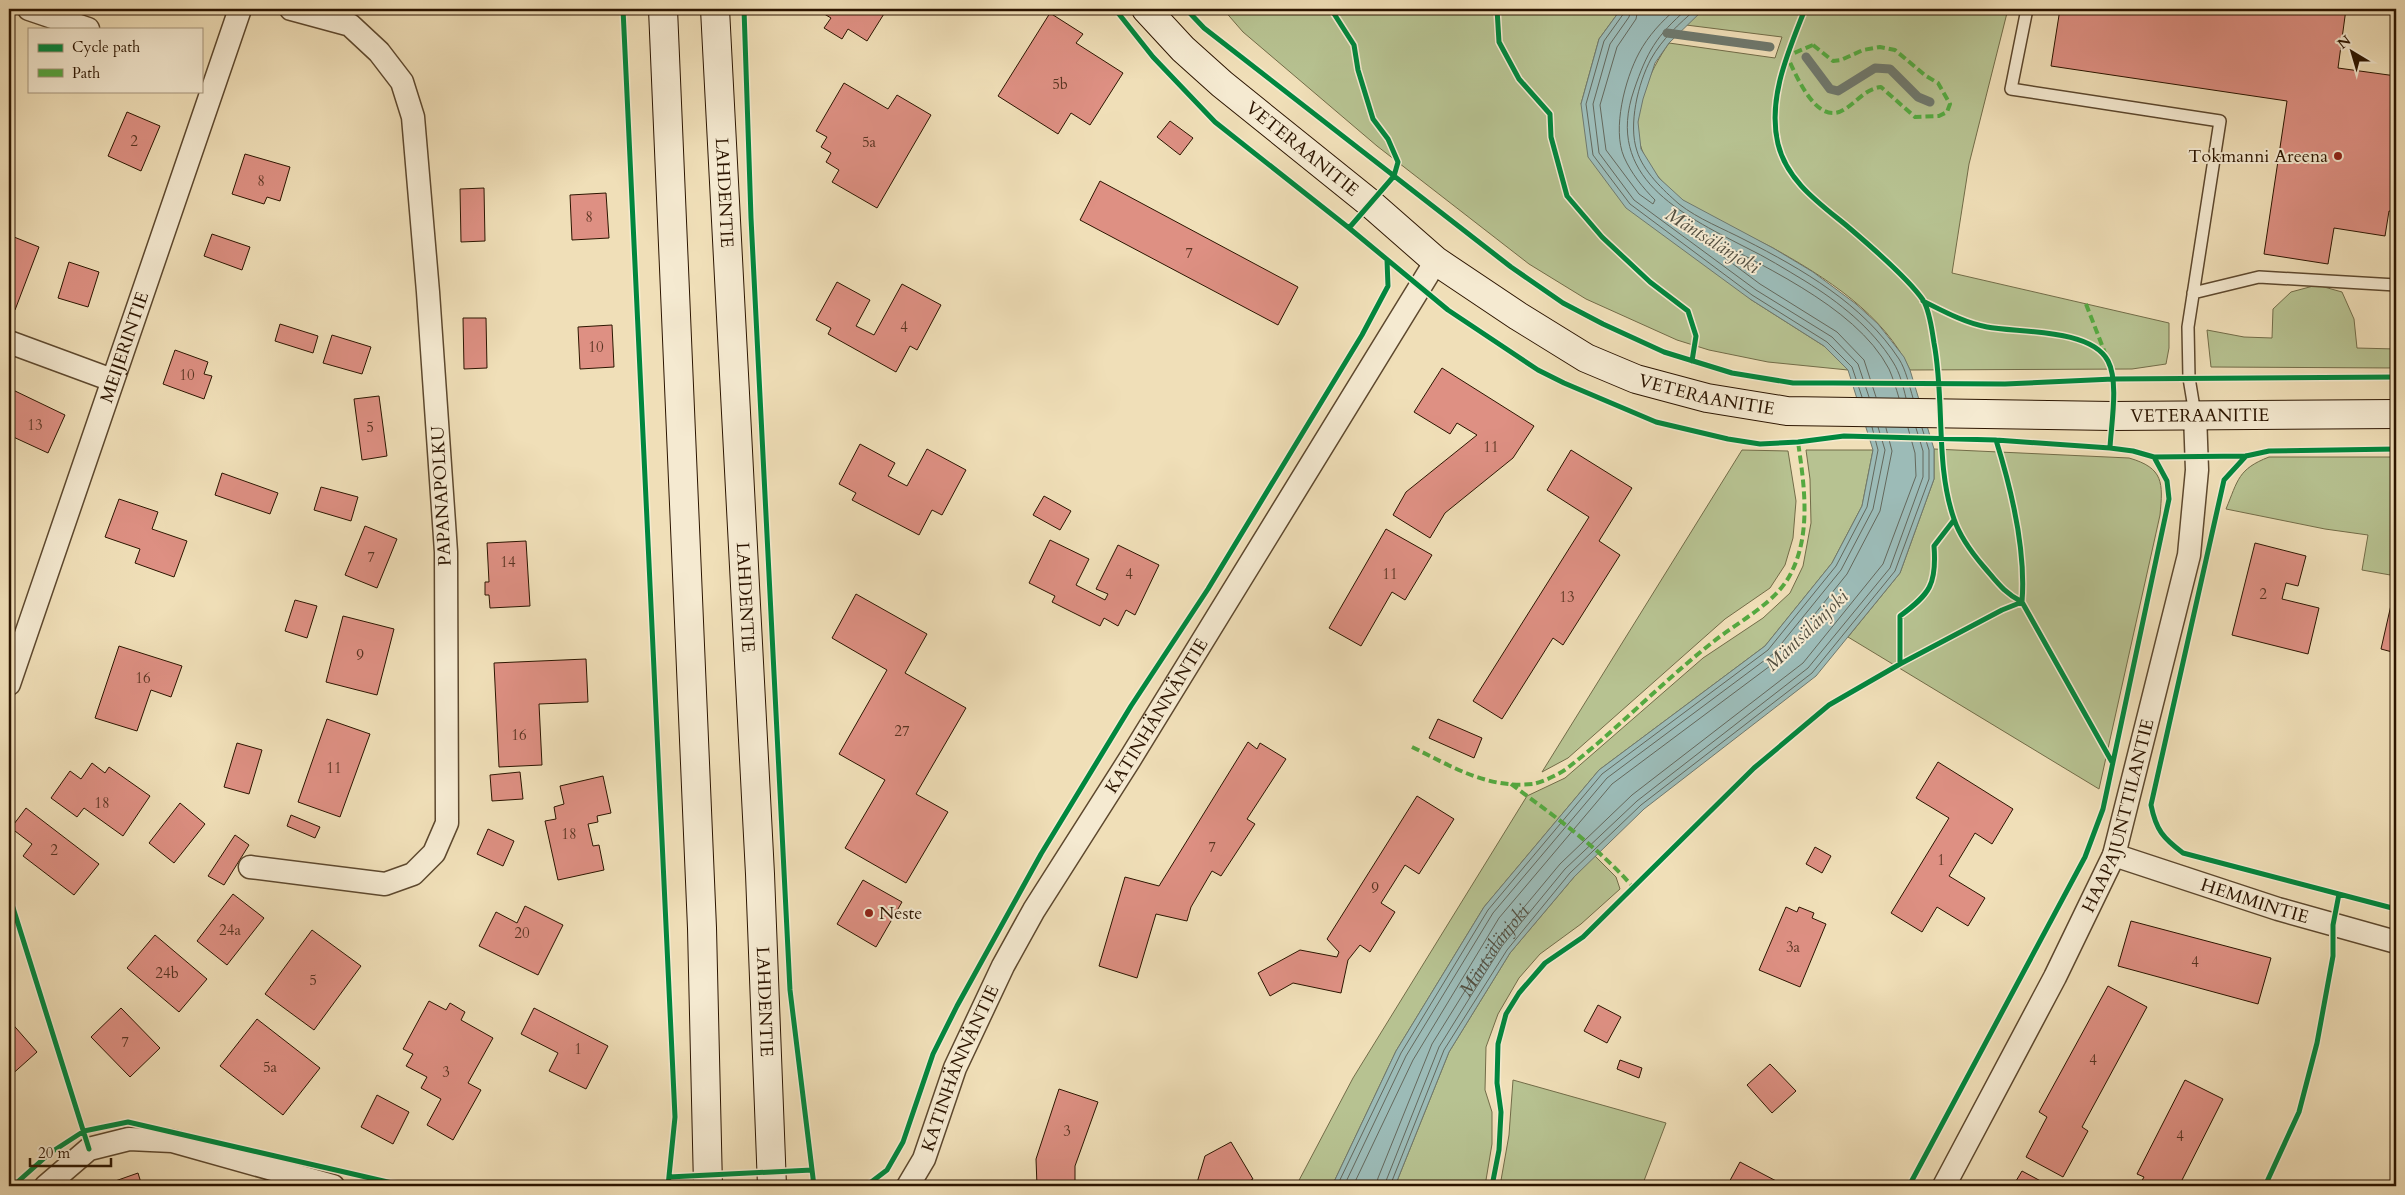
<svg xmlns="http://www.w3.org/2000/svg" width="2405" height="1195" font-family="Cardo,serif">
<rect width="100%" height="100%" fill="#f0dfb8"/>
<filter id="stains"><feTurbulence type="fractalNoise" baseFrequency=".004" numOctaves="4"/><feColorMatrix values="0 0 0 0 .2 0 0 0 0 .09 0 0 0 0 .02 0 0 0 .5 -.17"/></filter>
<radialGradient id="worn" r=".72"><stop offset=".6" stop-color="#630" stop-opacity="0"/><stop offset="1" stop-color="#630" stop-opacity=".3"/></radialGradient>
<path fill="#b7c291" stroke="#726c48" d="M 1223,9 L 1621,9 L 1599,39 L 1581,104 L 1750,299 L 1824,346 L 1848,370 L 1768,362 L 1709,350 L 1677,340 L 1586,299 L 1529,264 L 1377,146 L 1243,32 Z
M 1704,9 L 2008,9 L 1969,164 L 1952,273 L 2169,323 L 2169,348 L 2166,364 L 2132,369 L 1910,370 C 1884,314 1825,277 1773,248 C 1743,232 1708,221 1682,200 C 1666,187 1649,169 1642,150 C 1628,116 1650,70 1669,43 L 1775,58 L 1782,37 L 1686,25 Z
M 2317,285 L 2342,292 L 2354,319 L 2357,348 L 2396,349 L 2396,368 L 2211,367 L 2207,330 L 2244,337 L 2272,338 L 2273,309 L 2291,292 Z
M 1934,449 L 2129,458 C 2164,468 2163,483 2160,515 L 2099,789 L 1848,637 L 1900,573 L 1934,479 Z
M 1742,450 L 1788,451 L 1796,501 L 1793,538 L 1785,565 L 1770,588 L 1725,619 L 1568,758 L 1542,772 Z
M 1806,450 L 1873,450 L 1862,506 L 1832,563 L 1765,646 L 1599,770 L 1484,907 L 1396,1051 L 1332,1186 L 1296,1186 L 1353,1078 L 1527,796 L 1565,778 L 1703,658 L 1763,618 L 1790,593 L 1803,566 L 1811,523 L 1810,479 Z
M 2269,457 L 2396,457 L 2396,576 L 2362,570 L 2368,535 L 2325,529 L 2226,509 C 2238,480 2238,469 2269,457 Z
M 1595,856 L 1616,877 L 1620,889 L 1581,924 L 1540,954 L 1519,978 L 1498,1014 L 1486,1047 L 1485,1090 L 1492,1112 L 1492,1144 L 1485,1186 L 1395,1186 L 1449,1052 L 1510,953 L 1574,877 Z
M 1513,1080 L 1666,1123 L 1642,1186 L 1500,1186 L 1509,1135 Z"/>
<path fill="#9cbbb7" stroke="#6f796e" d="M 1621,9 L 1704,9 L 1669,43 L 1655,63 L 1643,99 L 1638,122 L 1641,149 L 1659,178 L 1683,200 L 1773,248 L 1813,272 L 1856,304 L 1878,324 L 1904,357 L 1910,370 L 1934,449 L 1934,479 L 1900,573 L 1816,676 L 1644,809 L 1574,877 L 1510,953 L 1449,1052 L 1395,1186 L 1332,1186 L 1396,1051 L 1484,907 L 1599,770 L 1765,646 L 1832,563 L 1862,506 L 1873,450 L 1848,370 L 1824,346 L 1750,299 L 1626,208 L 1588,157 L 1581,104 L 1599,39 Z"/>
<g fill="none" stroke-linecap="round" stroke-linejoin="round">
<g stroke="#64685c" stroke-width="1">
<path d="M 1624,9 L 1624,13 L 1604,41 L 1586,104 L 1593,155 L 1630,204 L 1752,295 L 1827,342 L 1852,367 L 1862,397"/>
<path d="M 1631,9 L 1629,17 L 1610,44 L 1593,104 L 1599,153 L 1634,200 L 1756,290 L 1832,337 L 1858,364 L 1869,397"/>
<path d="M 1638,9 L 1636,19 L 1617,47 L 1600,105 L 1606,150 L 1639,194 L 1653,204 L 1655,200 C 1643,188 1631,173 1624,157 C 1612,129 1625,79 1639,53 C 1648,36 1662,21 1676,9"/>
<path d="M 1687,9 C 1656,36 1647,52 1634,90 C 1604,177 1681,214 1745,247 C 1766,257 1785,269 1805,281 C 1839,302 1872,328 1893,362 C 1900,373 1903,386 1906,398"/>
<path d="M 1696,9 C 1679,24 1662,39 1651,59 C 1638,83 1628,125 1637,151 C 1643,171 1663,190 1679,204 C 1698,219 1724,229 1745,240 C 1802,269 1863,304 1899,359 C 1906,370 1909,385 1913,398"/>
<path d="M 1876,397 L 1864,360 L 1837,332 L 1760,284 L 1690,232 L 1690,229 L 1693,228 C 1754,263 1855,304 1889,369 C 1893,378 1896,388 1899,398"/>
<path d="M 1337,1186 L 1401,1053 L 1488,910 L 1602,774 L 1768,650 L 1836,566 L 1867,507 L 1878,450 L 1872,427"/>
<path d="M 1344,1186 L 1406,1056 L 1493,913 L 1607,778 L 1773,654 L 1841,570 L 1873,509 L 1885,450 L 1878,427"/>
<path d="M 1353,1186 L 1413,1060 L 1499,918 L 1612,784 L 1778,660 L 1847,574 L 1880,511 L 1892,451 L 1886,428"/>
<path id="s1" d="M 1376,1186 L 1378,1178 L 1432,1044 L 1496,941 L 1560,864 L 1632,795 L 1803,663 L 1883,564 L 1916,476 L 1915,453 L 1908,428"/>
<path d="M 1384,1186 L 1439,1047 L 1502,946 L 1565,869 L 1637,801 L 1808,668 L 1890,568 L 1923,477 L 1923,451 L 1916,428"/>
<path d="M 1390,1186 L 1444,1050 L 1507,950 L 1570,873 L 1641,805 L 1812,673 L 1895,571 L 1929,479 L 1929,450 L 1922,428"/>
</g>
<path stroke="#6f796e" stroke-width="9" d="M 1667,33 L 1770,47
M 1806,57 L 1830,89 L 1838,91 L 1875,68 L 1890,69 L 1918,97 L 1930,102"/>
</g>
<path fill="#de9083" stroke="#2c1500" d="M 816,9 L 887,9 L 867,41 L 848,29 L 842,39 L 824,28 L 831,18 Z
M 2060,9 L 2346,9 L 2338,68 L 2396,76 L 2396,212 L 2389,211 L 2385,236 L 2334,228 L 2328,264 L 2264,254 L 2287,101 L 2051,66 Z
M 1050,13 L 1083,34 L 1076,43 L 1123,73 L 1090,125 L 1071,113 L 1058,134 L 998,96 Z
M 844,83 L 888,109 L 897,95 L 931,115 L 877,208 L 832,182 L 839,170 L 826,162 L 831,153 L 821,147 L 827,137 L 816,131 Z
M 127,112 L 160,126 L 141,171 L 108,156 Z
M 1170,121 L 1193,138 L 1180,155 L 1157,137 Z
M 245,154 L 290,167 L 280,201 L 267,197 L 264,204 L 232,194 Z
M 1100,181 L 1298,287 L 1278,325 L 1080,220 Z
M 484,188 L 485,241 L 461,242 L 460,189 Z
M 606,193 L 609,238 L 572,240 L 570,195 Z
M 212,234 L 250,247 L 242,270 L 204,256 Z
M 9,235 L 39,247 L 15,310 L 9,307 Z
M 69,262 L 99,272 L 88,307 L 58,298 Z
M 837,282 L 870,300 L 856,326 L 874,335 L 902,284 L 941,305 L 917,350 L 910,346 L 896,372 L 828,334 L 831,328 L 816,320 Z
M 463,318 L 486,318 L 487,368 L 464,369 Z
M 280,324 L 318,336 L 313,353 L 275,341 Z
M 612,325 L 614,367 L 580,369 L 578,327 Z
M 332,335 L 371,347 L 362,374 L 323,363 Z
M 175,350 L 208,362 L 204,374 L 212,376 L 204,399 L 163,384 Z
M 1442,368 L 1534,426 L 1513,458 L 1445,513 L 1430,538 L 1393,515 L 1406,492 L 1477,435 L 1457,423 L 1450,434 L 1414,412 Z
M 13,390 L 65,415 L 48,453 L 9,435 L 9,399 Z
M 379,396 L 387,456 L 362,460 L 354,399 Z
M 860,444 L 895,463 L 888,476 L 907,486 L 927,449 L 966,470 L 942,515 L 932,510 L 919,535 L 852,500 L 856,493 L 839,484 Z
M 1571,450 L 1632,488 L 1599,541 L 1620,555 L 1563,645 L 1553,638 L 1502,719 L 1473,701 L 1589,517 L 1547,490 Z
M 222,473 L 278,493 L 270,514 L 215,495 Z
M 321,487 L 358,497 L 351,521 L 314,510 Z
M 1044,496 L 1071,511 L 1060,530 L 1033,515 Z
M 119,499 L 158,512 L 152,529 L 187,541 L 174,577 L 135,563 L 140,549 L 105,537 Z
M 365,526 L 397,539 L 377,588 L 345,575 Z
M 1386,529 L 1432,555 L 1405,600 L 1392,592 L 1361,646 L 1329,628 Z
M 1050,540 L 1089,559 L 1076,585 L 1105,600 L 1108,594 L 1096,589 L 1118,545 L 1159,565 L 1135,615 L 1126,610 L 1118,626 L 1104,618 L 1100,626 L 1052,602 L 1055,596 L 1029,583 Z
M 526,541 L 530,606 L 490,608 L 489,595 L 485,595 L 485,582 L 489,582 L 487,543 Z
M 2255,543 L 2306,556 L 2298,586 L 2286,583 L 2282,599 L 2319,608 L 2308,654 L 2232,635 Z
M 9,552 L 14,554 L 9,567 Z
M 2396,583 L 2396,653 L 2381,649 Z
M 856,594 L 927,634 L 905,673 L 966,708 L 916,794 L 948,812 L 906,883 L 845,848 L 885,780 L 839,754 L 887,670 L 832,638 Z
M 295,600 L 317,606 L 307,638 L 285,631 Z
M 343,616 L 394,629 L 377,695 L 326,682 Z
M 119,646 L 182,666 L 171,697 L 151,690 L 137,731 L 95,718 Z
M 586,659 L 588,702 L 539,704 L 542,765 L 499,767 L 494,663 Z
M 327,719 L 370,734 L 340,817 L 298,802 Z
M 1438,719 L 1482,738 L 1474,758 L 1429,738 Z
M 1248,742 L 1257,749 L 1260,743 L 1286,759 L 1247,819 L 1255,824 L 1221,876 L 1212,871 L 1191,907 L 1187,921 L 1156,914 L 1137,978 L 1099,966 L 1125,877 L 1159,886 Z
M 237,743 L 262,750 L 249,794 L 224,787 Z
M 1938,762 L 2013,809 L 1992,844 L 1975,833 L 1949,876 L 1985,898 L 1968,926 L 1937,907 L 1922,932 L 1891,913 L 1949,818 L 1916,798 Z
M 92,763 L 105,773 L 109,767 L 150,796 L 123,836 L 84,808 L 77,817 L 51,798 L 70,771 L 81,779 Z
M 520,772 L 523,799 L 492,801 L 490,775 Z
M 603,776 L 611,813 L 597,816 L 598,822 L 588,824 L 593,846 L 599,845 L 604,870 L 558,880 L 545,821 L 556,819 L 554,807 L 564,804 L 560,786 Z
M 1417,796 L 1454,819 L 1419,874 L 1405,865 L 1381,903 L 1395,912 L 1370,952 L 1360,945 L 1348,960 L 1341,993 L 1293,983 L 1270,996 L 1258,973 L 1300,950 L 1337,957 L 1339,952 L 1327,939 Z
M 180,803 L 205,824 L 174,863 L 149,843 Z
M 26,808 L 99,864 L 74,895 L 23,856 L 32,844 L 11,828 Z
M 291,815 L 320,827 L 315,838 L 287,826 Z
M 488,829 L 514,841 L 503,866 L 477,854 Z
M 235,835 L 249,845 L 224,885 L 208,876 Z
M 1815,847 L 1831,856 L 1822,873 L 1806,864 Z
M 863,880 L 902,902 L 876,947 L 837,924 Z
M 233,894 L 264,918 L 227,965 L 197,941 Z
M 525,906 L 563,925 L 538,975 L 479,946 L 496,912 L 517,923 Z
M 1786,907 L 1797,912 L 1799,907 L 1814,913 L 1812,918 L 1826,924 L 1800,987 L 1759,970 Z
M 2131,921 L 2271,958 L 2258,1004 L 2118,966 Z
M 312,930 L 361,966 L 314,1030 L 265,994 Z
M 155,935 L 207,979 L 179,1012 L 127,968 Z
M 2108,986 L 2147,1007 L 2082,1127 L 2088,1131 L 2063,1177 L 2026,1157 L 2047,1117 L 2039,1112 Z
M 429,1001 L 446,1010 L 450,1003 L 465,1012 L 461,1020 L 493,1038 L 468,1083 L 481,1090 L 453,1140 L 427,1125 L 441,1099 L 421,1088 L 427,1077 L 406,1066 L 413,1054 L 403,1049 Z
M 1598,1005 L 1621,1017 L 1607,1043 L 1584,1031 Z
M 121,1008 L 160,1048 L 130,1077 L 91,1037 Z
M 534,1008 L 608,1046 L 586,1089 L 549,1071 L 558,1053 L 521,1034 Z
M 257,1019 L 320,1068 L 283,1115 L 220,1066 Z
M 9,1020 L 37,1052 L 9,1077 Z
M 1620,1060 L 1642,1068 L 1639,1078 L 1617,1069 Z
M 1770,1064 L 1796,1091 L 1772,1113 L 1747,1085 Z
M 2185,1080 L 2223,1099 L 2179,1186 L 2139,1186 L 2144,1177 L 2137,1174 Z
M 1059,1089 L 1098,1102 L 1075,1166 L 1075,1186 L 1037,1186 L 1036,1159 Z
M 377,1095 L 409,1112 L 393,1144 L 361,1127 Z
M 1231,1142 L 1253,1179 L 1241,1186 L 1196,1186 L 1205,1156 Z
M 1740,1162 L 1780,1183 L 1778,1186 L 1727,1186 Z
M 2022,1171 L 2050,1186 L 2013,1186 Z
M 138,1173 L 142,1186 L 101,1186 Z"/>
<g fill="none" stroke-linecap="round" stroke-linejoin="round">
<g stroke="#5d482e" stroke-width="14">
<path id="service" d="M 2027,9 L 2011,89 L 2220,121 L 2188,327 L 2189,378 L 2195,414
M 2193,293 L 2259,277 L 2396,285"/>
</g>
<g stroke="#5d482e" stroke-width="25">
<g id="minor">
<path d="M 29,9 L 88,29"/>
<path d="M 9,342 L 112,380"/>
<path id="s2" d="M 9,684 L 240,9"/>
<path id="s3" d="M 2114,855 L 2278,909 L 2396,942"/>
<path d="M 250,867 L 385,884 L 413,874 L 434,853 L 447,823 L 446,552 L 428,292 L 413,117 L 402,82 L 379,52 L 350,25 L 291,9"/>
<path d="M 46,1186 L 89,1149 L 129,1139 L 172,1141 L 333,1186"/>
<path id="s4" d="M 908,1186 L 924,1159 L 955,1068 L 1003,966 L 1034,910 L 1130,759 L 1436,261"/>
<path id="s5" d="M 1944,1186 L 2055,977 L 2114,855 L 2189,555 L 2197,470 L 2195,414"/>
</g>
</g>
<g stroke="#2c1500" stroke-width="30">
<g id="secondary">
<path d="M 663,9 L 702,928 L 708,1186"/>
<path id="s6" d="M 715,9 L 760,874 L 772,1186"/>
<path id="s7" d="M 1146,9 L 1183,49 L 1222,84 L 1371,204 L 1436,261 L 1518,316 L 1586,358 L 1636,379 L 1707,398 L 1787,411 L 2112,416 L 2396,414"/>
</g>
</g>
<use href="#service" stroke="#f5ead1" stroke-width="11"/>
<use href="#minor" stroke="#f5ead1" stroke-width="22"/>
<use href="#secondary" stroke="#f5ead1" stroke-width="28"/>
<path stroke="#54a940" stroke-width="4" stroke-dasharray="8 4" stroke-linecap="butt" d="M 1813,45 L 1833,61 L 1841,60 L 1863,50 L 1880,47 L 1895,50 L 1926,76 L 1938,83 L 1950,104 L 1947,112 L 1939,116 L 1915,117 L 1881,87 C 1865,89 1858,101 1845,109 C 1817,128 1796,75 1787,56 Z
M 2394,285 L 2396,341
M 2086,304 L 2105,353
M 1412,747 C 1451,766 1487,789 1533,784 C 1543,782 1562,773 1570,766 C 1620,727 1663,681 1713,642 C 1740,620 1779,602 1793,569 C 1811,530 1804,483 1798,442
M 1511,784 C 1554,816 1598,847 1633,887"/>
<g stroke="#f5ead1" stroke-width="8">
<path id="cycleway" d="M 623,9 L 675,1117 L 668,1186
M 744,9 L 751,218 L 790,990 L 814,1186
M 1115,9 L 1153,57 L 1215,122 L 1349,228 L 1448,310 L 1538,370 L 1564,383 L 1656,422 L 1728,439 L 1760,444 L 1798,442 L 1844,436 L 1996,440 L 2110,448 L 2133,451 L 2154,457 L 2246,456 L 2269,451 L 2396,449
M 1186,9 L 1204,28 L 1511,267 L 1563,303 L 1603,324 L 1664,352 L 1732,373 L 1793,383 L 1833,383 L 2005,384 L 2113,379 L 2396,377
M 1331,9 L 1354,45 L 1358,70 L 1373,119 L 1388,139 L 1398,162 L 1394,176 L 1349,228
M 1497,9 L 1499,42 L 1519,79 L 1550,114 L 1551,137 L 1567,196 L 1602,237 L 1650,282 L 1688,311 L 1696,336 L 1692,361
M 1805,9 C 1789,50 1767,98 1778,144 C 1787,181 1819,203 1847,226 C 1867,243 1908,278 1923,300 C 1930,311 1932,331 1934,343 C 1945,400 1935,465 1954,519 C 1960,537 1972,553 1984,567 C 1997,582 2004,593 2022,602 L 2112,762
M 1923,301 C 1943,311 1965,323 1987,327 C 2018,333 2091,328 2108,361 C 2119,382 2111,425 2110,448
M 2246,456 L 2224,480 L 2151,805 C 2156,830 2163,838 2183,853 L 2396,909
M 1900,664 L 1900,616 C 1930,594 1937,584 1934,546 L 1954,520
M 9,895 L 89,1149
M 669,1177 L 812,1170
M 13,1186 L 50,1153 L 84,1131 L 128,1122 L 405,1186
M 866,1186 L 887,1170 L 903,1142 L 933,1054 L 957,1006 L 1041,854 L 1131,706 L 1208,589 L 1362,335 L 1388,286 L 1387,260
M 1492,1186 L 1499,1150 L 1501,1112 L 1497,1083 L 1498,1044 L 1506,1014 L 1519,993 L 1545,963 L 1583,937 L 1754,768 L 1829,705 L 1900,664 L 2002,610 L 2022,602 C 2026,552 2011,488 1996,440
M 1909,1186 L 2085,857 L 2103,809 L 2169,499 L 2167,481 L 2154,457
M 2265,1186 L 2299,1112 L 2317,1043 L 2333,956 L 2333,925 L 2339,894"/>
</g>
<use href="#cycleway" stroke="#00873e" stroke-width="5"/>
</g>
<g fill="#8f2418" stroke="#f5ead1" stroke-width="2">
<circle cx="2338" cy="156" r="5"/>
<circle cx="869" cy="913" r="5"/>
</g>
<g text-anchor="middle" stroke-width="4" stroke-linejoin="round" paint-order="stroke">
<g font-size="15" fill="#583421">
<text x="1060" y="89">5b</text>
<text x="134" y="146">2</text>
<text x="869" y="147">5a</text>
<text x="261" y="186">8</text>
<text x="589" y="222">8</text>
<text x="1189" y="258">7</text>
<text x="904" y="332">4</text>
<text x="596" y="352">10</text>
<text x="187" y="380">10</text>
<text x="35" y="430">13</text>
<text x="370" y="432">5</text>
<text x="1491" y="452">11</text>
<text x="371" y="562">7</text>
<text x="508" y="567">14</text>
<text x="1129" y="579">4</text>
<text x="1390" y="579">11</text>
<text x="2263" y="599">2</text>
<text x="1567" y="602">13</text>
<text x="360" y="660">9</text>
<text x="143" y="683">16</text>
<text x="902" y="736">27</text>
<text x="519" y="740">16</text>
<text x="334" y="773">11</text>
<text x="102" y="808">18</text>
<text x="569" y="839">18</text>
<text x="1212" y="852">7</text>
<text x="54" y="855">2</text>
<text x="1941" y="865">1</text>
<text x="1375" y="893">9</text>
<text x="230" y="935">24a</text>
<text x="522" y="938">20</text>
<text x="1793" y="952">3a</text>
<text x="2195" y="967">4</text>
<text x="167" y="978">24b</text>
<text x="313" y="985">5</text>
<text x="125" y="1047">7</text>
<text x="578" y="1054">1</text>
<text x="2093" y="1065">4</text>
<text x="270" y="1072">5a</text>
<text x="446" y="1077">3</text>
<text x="1067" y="1136">3</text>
<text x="2180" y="1141">4</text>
</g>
<g font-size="18" fill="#2c1500" stroke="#f5ead1">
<text dy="6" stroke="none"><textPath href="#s7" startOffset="210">VETERAANITIE</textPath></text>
<text dy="6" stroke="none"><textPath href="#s6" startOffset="184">LAHDENTIE</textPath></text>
<text dy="6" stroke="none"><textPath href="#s2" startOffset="356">MEIJERINTIE</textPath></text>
<text dy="6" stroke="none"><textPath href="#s7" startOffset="690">VETERAANITIE</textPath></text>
<text dy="6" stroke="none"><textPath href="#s7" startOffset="1185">VETERAANITIE</textPath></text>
<text transform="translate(441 496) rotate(-93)" y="6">PAPANAPOLKU</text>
<text dy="6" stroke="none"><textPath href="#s6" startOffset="589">LAHDENTIE</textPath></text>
<text dy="6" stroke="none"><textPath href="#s4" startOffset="534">KATINHÄNNÄNTIE</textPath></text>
<text dy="6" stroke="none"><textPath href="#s5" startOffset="411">HAAPAJUNTTILANTIE</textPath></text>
<text dy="6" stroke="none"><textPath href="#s3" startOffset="148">HEMMINTIE</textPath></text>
<text dy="6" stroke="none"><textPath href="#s6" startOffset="994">LAHDENTIE</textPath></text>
<text dy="6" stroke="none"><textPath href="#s4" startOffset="129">KATINHÄNNÄNTIE</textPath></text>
</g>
<g font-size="18" fill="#2c1500" stroke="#f5ead1" text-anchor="end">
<text x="2328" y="162">Tokmanni Areena</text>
<text x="879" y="919" text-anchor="start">Neste</text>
</g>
<g font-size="19" font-style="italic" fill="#534f40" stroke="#f5ead1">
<text transform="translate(1713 240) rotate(32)" y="7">Mäntsälänjoki</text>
<text transform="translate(1806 630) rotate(-44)" y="7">Mäntsälänjoki</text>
<text dy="7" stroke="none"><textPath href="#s1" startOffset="265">Mäntsälänjoki</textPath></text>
</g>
</g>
<rect width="2405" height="1195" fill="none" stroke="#f0dfb8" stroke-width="30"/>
<rect x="10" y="10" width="2385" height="1175" fill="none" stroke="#2c1500" stroke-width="2.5"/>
<rect x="15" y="15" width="2375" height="1165" fill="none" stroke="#2c1500"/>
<rect x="28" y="28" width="175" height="65" fill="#f5ead1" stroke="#a5957d"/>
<rect x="38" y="44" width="25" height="8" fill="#00873e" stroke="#a5957d"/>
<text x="72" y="52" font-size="15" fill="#2c1500">Cycle path</text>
<rect x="38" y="69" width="25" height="8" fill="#54a940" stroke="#a5957d"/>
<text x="72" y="78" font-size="15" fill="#2c1500">Path</text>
<g transform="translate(2352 52) rotate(322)" stroke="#f5ead1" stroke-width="4" paint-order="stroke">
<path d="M0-4L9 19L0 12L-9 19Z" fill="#2c1500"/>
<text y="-8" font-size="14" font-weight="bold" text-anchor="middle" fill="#2c1500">N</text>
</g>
<path d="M30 1158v8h81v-8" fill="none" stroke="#2c1500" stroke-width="2.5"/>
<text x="38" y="1158" font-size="15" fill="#2c1500" stroke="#f5ead1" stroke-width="4" paint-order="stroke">20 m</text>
<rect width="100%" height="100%" filter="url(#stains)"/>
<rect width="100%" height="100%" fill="url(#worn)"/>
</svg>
